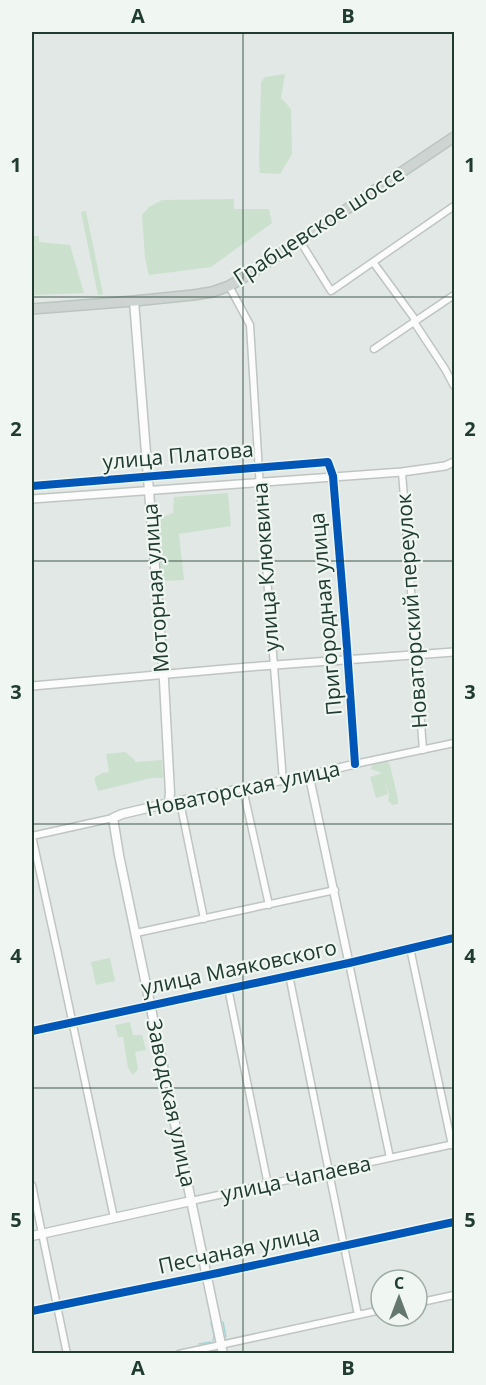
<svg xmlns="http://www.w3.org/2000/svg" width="486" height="1385" font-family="'Open Sans',sans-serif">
<rect width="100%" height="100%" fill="#e2e8e5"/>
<path fill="#cbe1ce" d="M 285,74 L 281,98 L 291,109 L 292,154 L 280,174 L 260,173 L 259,162 L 261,82 L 265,77 Z
M 234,199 L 234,209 L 269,209 L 272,223 L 211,267 L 149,275 L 145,258 L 142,215 L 149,207 L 162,200 Z
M 86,211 L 103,294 L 98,295 L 81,212 Z
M 32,236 L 39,236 L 39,242 L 70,245 L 84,293 L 32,295 Z
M 228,493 L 231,526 L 179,534 L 184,580 L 161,581 L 158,519 L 173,513 L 174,497 Z
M 125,752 L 135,760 L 135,762 L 162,760 L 163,778 L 151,778 L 98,791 L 94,778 L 102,773 L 109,772 L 106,754 Z
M 386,761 L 390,765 L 398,799 L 398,804 L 392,805 L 388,801 L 389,794 L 384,780 L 388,794 L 376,798 L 370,777 L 382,773 L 371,769 L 372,765 Z
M 110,958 L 115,981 L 96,985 L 91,962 Z
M 130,1022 L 133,1035 L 142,1035 L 146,1050 L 135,1052 L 138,1069 L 133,1075 L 128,1068 L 123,1037 L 118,1037 L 115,1025 Z"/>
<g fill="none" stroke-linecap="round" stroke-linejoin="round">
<path stroke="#a2d7d7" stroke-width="1.5" d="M 223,1322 L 226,1337
M 211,1323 L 214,1335 L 213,1341
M 199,1344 L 211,1342"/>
<g stroke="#bfc5c2" stroke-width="9">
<path id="minor" d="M 300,241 L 331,291 L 454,206
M 373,262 L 414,318 L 414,322 L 445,369 L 454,386
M 229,286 L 250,325 L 260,488 L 283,781
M 374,349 L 454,295
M 402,472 L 423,750
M 355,764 L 454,743
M 243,789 L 269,905
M 180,802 L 204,919
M 32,836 L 59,959 L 114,1218
M 32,836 L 113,818
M 136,933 L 335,890
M 410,948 L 452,1145
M 349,963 L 390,1158
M 289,975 L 358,1315
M 228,988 L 268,1185
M 32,1185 L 67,1354
M 191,1201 L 454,1144
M 417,1303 L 454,1295
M 32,1311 L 218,1273 L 454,1222
M 179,1354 L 381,1310"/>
</g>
<g stroke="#bfc5c2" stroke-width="10">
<path id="tertiary" d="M 32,486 L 328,462 L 333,476 L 346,634 L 355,764 L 309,775 L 169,803
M 32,499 L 402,472 L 445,466 L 454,462
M 32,686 L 248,667 L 454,652
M 309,775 L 349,963
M 32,1031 L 349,963 L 454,938"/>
</g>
<g stroke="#bec5c2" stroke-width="11">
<path id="secondary" d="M 134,301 L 164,681 L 170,793 L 169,803 L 122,814 L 113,818 L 119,855 L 223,1354
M 32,1236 L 191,1201"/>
</g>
<g stroke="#bbc5c0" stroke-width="12">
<path id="primary" d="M 32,309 L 134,301 L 193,295 L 212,292 L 229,286 L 253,272 L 454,137"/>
</g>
<use href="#minor" stroke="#fbfcfb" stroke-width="6"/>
<use href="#tertiary" stroke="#fbfcfb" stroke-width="7"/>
<use href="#secondary" stroke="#fbfcfb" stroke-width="8"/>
<use href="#primary" stroke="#cdd4d1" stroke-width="9"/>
<g stroke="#f0f7f2" stroke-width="11">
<path id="cycleway" d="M 32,486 L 328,462 L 333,476 L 346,634 L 355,764
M 32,1031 L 349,963 L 454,938
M 32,1311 L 218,1273 L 454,1222"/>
</g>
<use href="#cycleway" stroke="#0057b8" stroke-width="8"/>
</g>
<path fill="none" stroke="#203b30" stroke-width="1.5" stroke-opacity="0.55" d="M 243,32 L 243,1354M 32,297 L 454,297M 32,561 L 454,561M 32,824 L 454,824M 32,1088 L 454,1088"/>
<g text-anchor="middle" stroke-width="4.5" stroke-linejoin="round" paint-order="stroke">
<g font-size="21" fill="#203b30" stroke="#f0f7f2">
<text transform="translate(319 226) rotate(-33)" y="7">Грабцевское шоссе</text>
<text transform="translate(178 456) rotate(-5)" y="7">улица Платова</text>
<text transform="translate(266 567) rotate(-94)" y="7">улица Клюквина</text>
<text transform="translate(156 588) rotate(-94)" y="7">Моторная улица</text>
<text transform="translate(412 611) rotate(-94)" y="7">Новаторский переулок</text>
<text transform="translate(326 614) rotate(-95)" y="7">Пригородная улица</text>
<text transform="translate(243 789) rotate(-12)" y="7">Новаторская улица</text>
<text transform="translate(239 968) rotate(-12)" y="7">улица Маяковского</text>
<text transform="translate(171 1103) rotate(78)" y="7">Заводская улица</text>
<text transform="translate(296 1179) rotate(-12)" y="7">улица Чапаева</text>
<text transform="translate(239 1250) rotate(-12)" y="7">Песчаная улица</text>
</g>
</g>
<rect width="486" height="1385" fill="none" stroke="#f0f7f2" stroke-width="66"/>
<g transform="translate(399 1298)"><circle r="28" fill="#f0f7f2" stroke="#9daca4" stroke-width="1.5"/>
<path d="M0-4.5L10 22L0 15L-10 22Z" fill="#64786f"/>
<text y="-9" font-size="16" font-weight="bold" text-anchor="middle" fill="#203b30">С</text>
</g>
<rect x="33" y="33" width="420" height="1319" fill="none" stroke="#203b30" stroke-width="2"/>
<g font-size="20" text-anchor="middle" font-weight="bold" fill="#203b30">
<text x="138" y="23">A</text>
<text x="348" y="23">B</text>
<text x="16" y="172">1</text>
<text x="470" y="172">1</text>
<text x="16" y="436">2</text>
<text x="470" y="436">2</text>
<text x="16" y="699">3</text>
<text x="470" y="699">3</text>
<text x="16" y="963">4</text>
<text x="470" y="963">4</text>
<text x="16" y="1227">5</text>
<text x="470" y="1227">5</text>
<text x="138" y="1375">A</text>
<text x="348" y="1375">B</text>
</g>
</svg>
